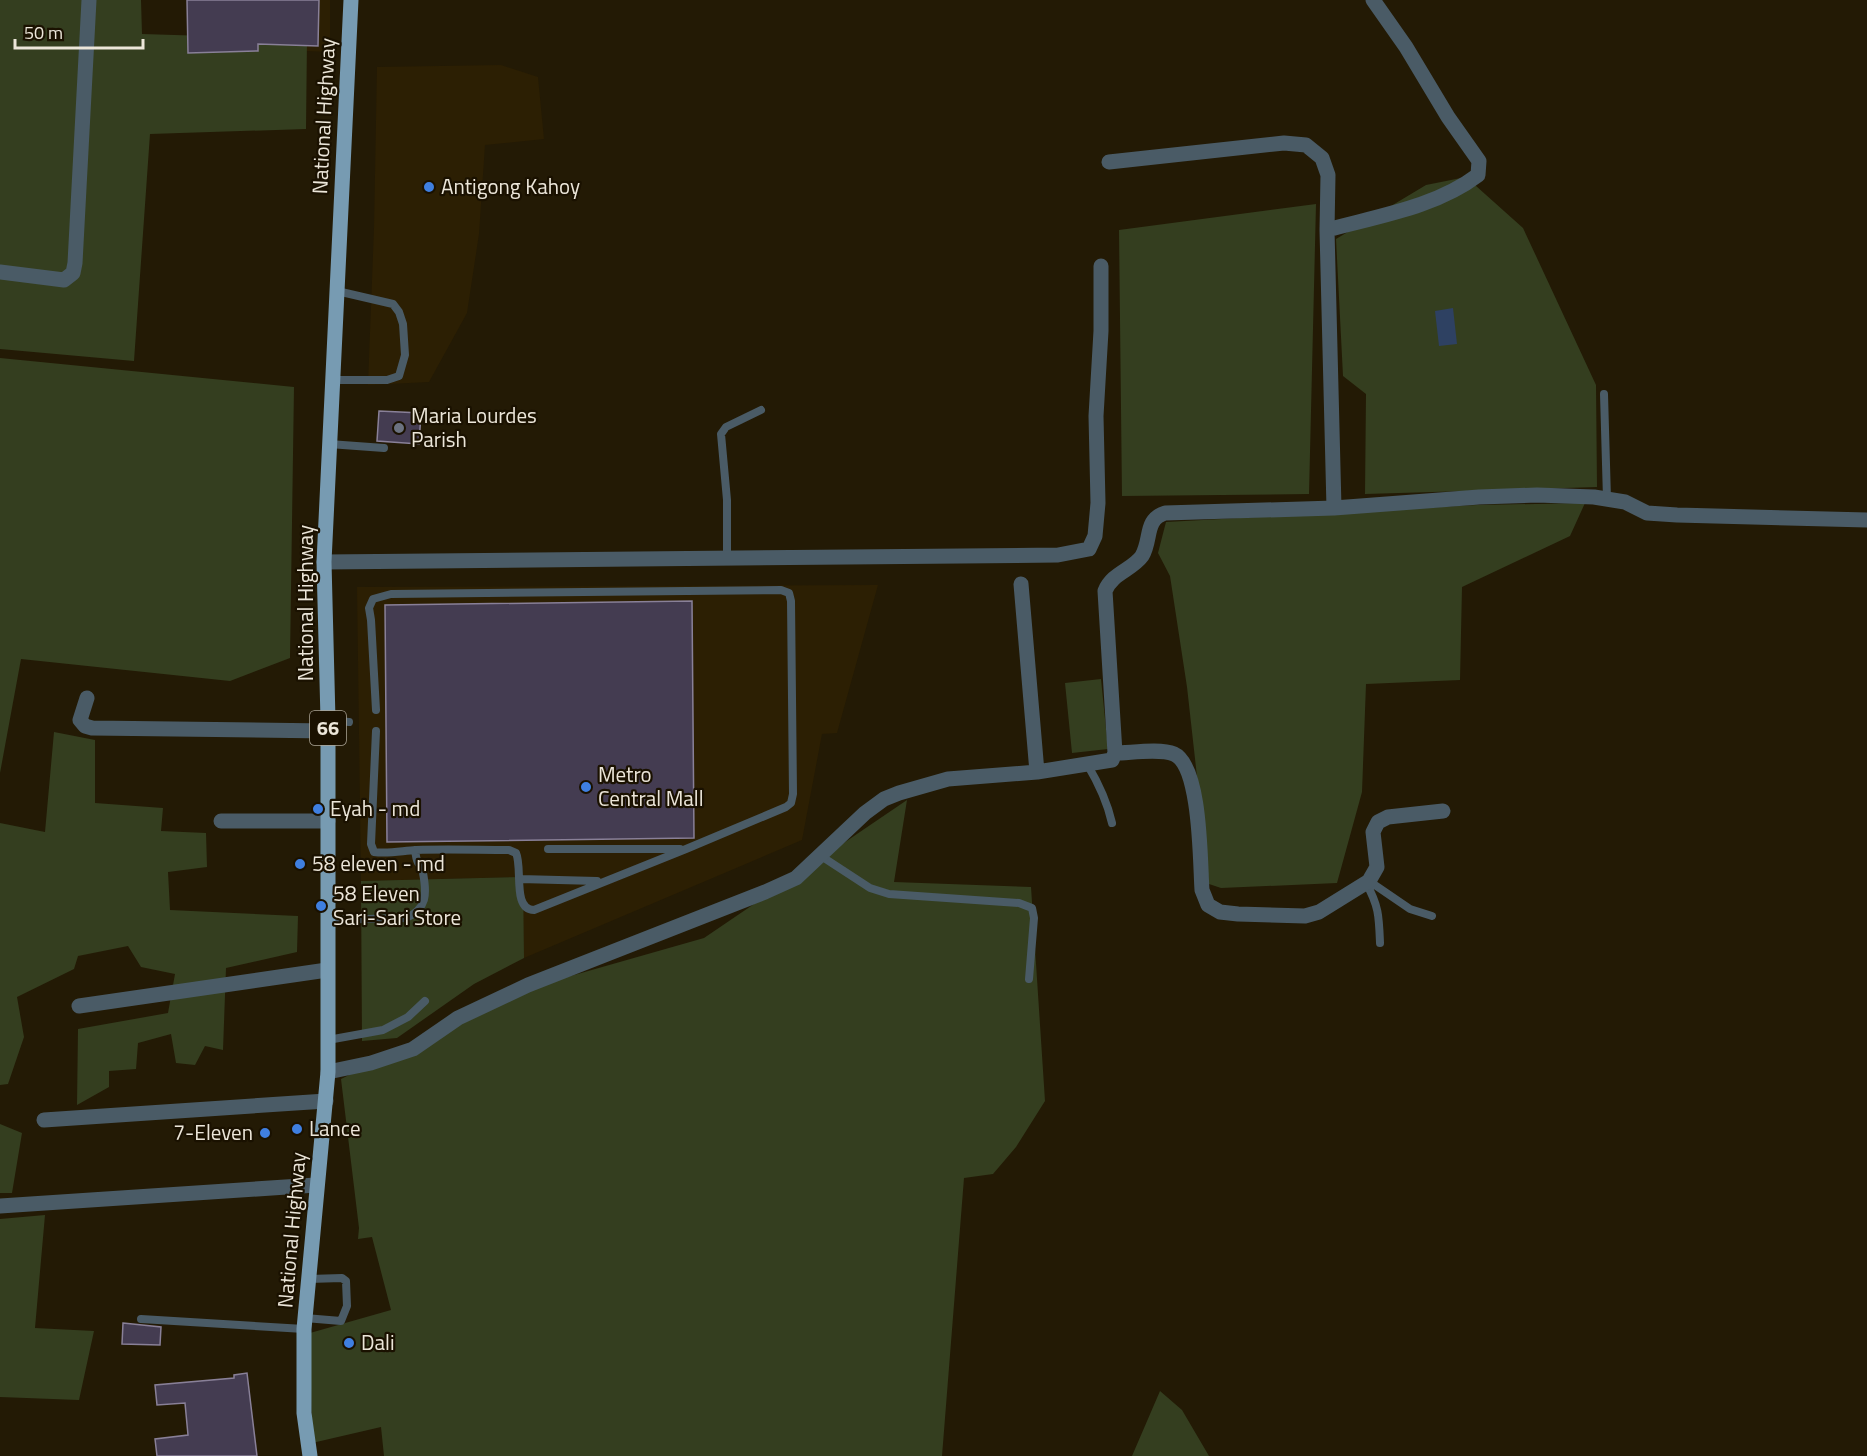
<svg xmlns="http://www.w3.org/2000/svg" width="1867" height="1456" font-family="'Titillium Web',sans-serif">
<rect width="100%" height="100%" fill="#231a05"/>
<path fill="#2c1f03" d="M 262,0 L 330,0 L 330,52 L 260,49 Z
M 501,65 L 538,77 L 544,139 L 485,145 L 479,234 L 467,313 L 429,382 L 368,385 L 374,228 L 377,67 Z
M 878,585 L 837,733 L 822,734 L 802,840 L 524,958 L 522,877 L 361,881 L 357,587 Z"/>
<path fill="#343e1f" d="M 0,0 L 141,0 L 142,34 L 307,39 L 306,129 L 150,134 L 134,361 L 0,349 Z
M 1466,177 L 1523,228 L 1596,385 L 1597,487 L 1365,494 L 1366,394 L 1343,376 L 1336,239 L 1426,185 Z
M 1316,204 L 1309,494 L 1122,496 L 1119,230 Z
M 0,358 L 294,387 L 290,658 L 230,681 L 21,659 L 0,773 L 0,818 Z
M 1585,503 L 1570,536 L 1462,587 L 1460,680 L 1366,684 L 1362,792 L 1337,883 L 1221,888 L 1209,884 L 1187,687 L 1170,576 L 1158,553 L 1166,522 L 1477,505 Z
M 1101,679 L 1108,749 L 1072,753 L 1065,683 Z
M 54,732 L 95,740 L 95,803 L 163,808 L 161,831 L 206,833 L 207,867 L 168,872 L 170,910 L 298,916 L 297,952 L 226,968 L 223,1050 L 205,1046 L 195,1065 L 176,1063 L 171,1034 L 138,1043 L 136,1069 L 109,1071 L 109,1087 L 77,1105 L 78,1029 L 168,1013 L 175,974 L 141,967 L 128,946 L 78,956 L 74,969 L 17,997 L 24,1037 L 8,1084 L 0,1085 L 0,823 L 45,832 Z
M 907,800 L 894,882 L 1031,887 L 1045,1101 L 1016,1147 L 993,1174 L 964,1178 L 942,1456 L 384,1456 L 381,1427 L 312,1443 L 310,1333 L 391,1310 L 372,1237 L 358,1239 L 359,1228 L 341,1079 L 518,991 L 704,938 Z
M 523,877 L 524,958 L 474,984 L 397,1038 L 362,1041 L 361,881 Z
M 0,1124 L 22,1133 L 12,1193 L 0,1193 Z
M 45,1215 L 35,1328 L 94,1331 L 79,1400 L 0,1397 L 0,1219 Z
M 1160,1391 L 1182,1410 L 1209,1456 L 1132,1456 Z"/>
<path fill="#2e4162" d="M 1453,308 L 1457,344 L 1439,346 L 1435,311 Z"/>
<path fill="#443c51" stroke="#898098" stroke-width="1.5" d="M 187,0 L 319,0 L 318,46 L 258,44 L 258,51 L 188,53 Z
M 379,411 L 421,413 L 419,444 L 377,441 Z
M 692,601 L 694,838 L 387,842 L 385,605 Z
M 123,1323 L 161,1327 L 160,1345 L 122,1344 Z
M 247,1373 L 257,1456 L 157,1456 L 155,1439 L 188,1435 L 185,1403 L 157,1405 L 155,1385 L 234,1378 L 234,1375 Z"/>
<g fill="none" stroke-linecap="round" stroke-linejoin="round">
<path stroke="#4a5b66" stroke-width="8" d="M 333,380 L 387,380 L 399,376 L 405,355 L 403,324 L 399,312 L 393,304 L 337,291
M 1604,394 L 1607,499
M 329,444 L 384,448
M 727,558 L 727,500 L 721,434 L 726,427 L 761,410
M 376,710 L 371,620 L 369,608 L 373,599 L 391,594 L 781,590 L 789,593 L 791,601 L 793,794 L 791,803 L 786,807 L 686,849 L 534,910 C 512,910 523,868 516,853 L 509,850 C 478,850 447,849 416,850 C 401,851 388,854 374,852 L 371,844 L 376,731
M 328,720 L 349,722
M 1087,764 C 1099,784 1107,801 1112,823
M 548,849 L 680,849
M 821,856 L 870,888 L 889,894 L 1019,903 L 1032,908 L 1034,918 L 1029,979
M 520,879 L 597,881
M 1369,881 L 1410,909 L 1432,916
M 1366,883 C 1379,906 1379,917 1380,943
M 327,920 L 406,918 C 427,909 427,894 423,873 C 422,866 422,870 419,864 C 416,861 416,855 415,850
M 328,1040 L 383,1030 L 408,1017 L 425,1001
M 305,1318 L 341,1321 L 347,1306 L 346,1281 L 342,1278 L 309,1279
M 141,1319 L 304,1329"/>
<path stroke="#4a5b66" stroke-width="15" d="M 1109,162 L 1284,143 L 1306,145 L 1322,158 L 1328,175 L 1327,230 L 1334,508
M 1327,230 C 1378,216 1436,207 1478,175 L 1479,161 L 1448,117 L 1406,47 L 1373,0
M 0,272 L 64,280 L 73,273 L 75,263 L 89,0
M 324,562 L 1058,555 L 1089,549 L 1095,536 L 1098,503 L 1096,416 L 1101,331 L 1101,266
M 1021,584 L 1037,772
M 87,698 L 80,720 L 85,726 L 92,728 L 328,731
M 1115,753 C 1130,753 1160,748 1174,754 C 1201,766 1200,862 1202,890 L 1208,905 L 1220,912 L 1238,914 L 1305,916 L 1319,912 L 1369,881 L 1377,867 L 1373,832 L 1378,822 L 1388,817 L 1443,811
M 221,821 L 328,821
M 79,1006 L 327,970
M 328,1072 L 371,1063 L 413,1049 L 458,1018 L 528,985 L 765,892 L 796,878 L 865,813 L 884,799 L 899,793 L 948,779 L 1037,772 L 1112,760 L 1115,753 L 1105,591 C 1112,573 1132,570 1142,556 C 1152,539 1144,520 1165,513 L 1334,508 L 1479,497 L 1537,495 L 1594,497 L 1625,502 L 1647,513 L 1677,515 L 1867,520
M 44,1120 L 326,1101
M 0,1206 L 316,1185"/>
<path stroke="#779bb2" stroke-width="15" d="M 310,1456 L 304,1413 L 304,1329 L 328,1072 L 328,720 L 324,562 L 351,0"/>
</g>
<g fill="#3f7fe0" stroke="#1a1100" stroke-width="2">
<circle cx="429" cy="187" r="6"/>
<circle cx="586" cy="787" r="6"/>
<circle cx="318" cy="809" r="6"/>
<circle cx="300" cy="864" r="6"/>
<circle cx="321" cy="906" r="6"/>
<circle cx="297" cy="1129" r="6"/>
<circle cx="265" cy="1133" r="6"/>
<circle cx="349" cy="1343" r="6"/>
</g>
<circle fill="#6b7280" stroke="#1a1100" stroke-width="2" cx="399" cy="428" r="6"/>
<g text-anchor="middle" stroke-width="4.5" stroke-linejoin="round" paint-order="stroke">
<rect fill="#1a1100" stroke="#ada698" stroke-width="1.5" x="310" y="711" width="36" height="34" rx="4.5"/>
<g font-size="20" font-weight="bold" fill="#ece6d9">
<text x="328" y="735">66</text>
</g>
<g font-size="21" fill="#ece6d9" stroke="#1a1100">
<text transform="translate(324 116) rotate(-87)" y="7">National Highway</text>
<text transform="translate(306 603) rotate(-90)" y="7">National Highway</text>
<text transform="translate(292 1230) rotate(-85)" y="7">National Highway</text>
</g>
<g font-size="21" fill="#ece6d9" stroke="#1a1100" text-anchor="start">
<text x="441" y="194">Antigong Kahoy</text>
<text x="411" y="423">Maria Lourdes<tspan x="411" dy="24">Parish</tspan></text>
<text x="598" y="782">Metro<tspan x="598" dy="24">Central Mall</tspan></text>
<text x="330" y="816">Eyah - md</text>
<text x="312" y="871">58 eleven - md</text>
<text x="333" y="901">58 Eleven<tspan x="333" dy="24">Sari-Sari Store</tspan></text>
<text x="309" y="1136">Lance</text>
<text x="253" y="1140" text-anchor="end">7-Eleven</text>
<text x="361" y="1350">Dali</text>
</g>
</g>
<path d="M15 39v9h128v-9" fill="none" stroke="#ece6d9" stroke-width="3"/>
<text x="24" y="39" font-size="18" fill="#ece6d9" stroke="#1a1100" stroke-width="4.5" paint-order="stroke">50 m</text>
</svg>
